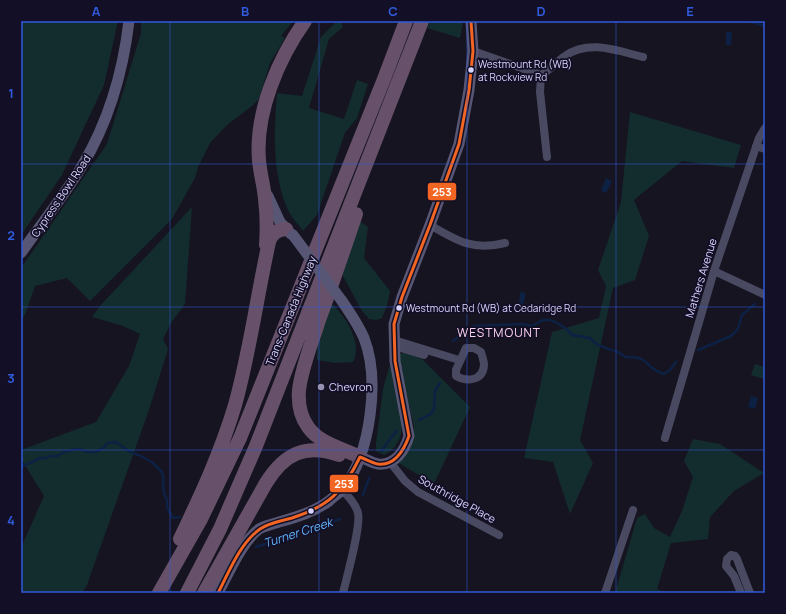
<svg xmlns="http://www.w3.org/2000/svg" width="786" height="614" font-family="Manrope,sans-serif">
<rect width="100%" height="100%" fill="#161421"/>
<path fill="#132c2d" d="M 21,21 L 118,21 L 104,85 L 62,175 L 21,235 Z
M 141,21 L 293,21 L 281,36 L 285,38 L 270,63 L 259,99 L 252,106 L 227,125 L 210,143 L 198,167 L 195,178 L 172,219 L 90,301 L 67,278 L 35,286 L 26,312 L 21,322 L 21,268 L 107,144 L 141,33 Z
M 337,21 L 341,21 L 343,27 L 329,39 L 309,108 L 344,119 L 357,80 L 368,84 L 357,118 L 345,133 L 317,215 L 303,231 C 298,224 290,216 287,208 C 272,172 274,131 277,93 L 302,96 L 321,37 Z
M 430,21 L 463,21 L 460,38 L 427,28 Z
M 630,112 L 741,145 L 734,168 L 682,161 L 634,200 L 649,236 L 635,280 L 613,288 L 580,440 L 593,463 L 570,514 L 553,462 L 524,458 L 552,332 L 599,318 L 606,286 L 598,270 L 621,202 Z
M 192,207 L 185,304 L 171,323 L 163,339 L 168,349 L 150,407 L 87,585 L 82,593 L 21,593 L 21,548 L 44,496 L 21,459 L 21,450 L 96,422 L 129,366 L 140,334 L 123,326 L 92,317 L 100,306 Z
M 357,219 L 368,227 L 364,258 L 390,291 L 388,302 L 382,318 L 376,320 L 369,319 L 362,311 L 343,276 L 341,266 Z
M 332,304 C 346,317 363,343 353,362 L 336,363 L 317,360 C 315,341 325,320 332,304 Z
M 405,352 L 422,359 L 470,407 L 434,484 L 397,462 L 410,448 L 414,427 L 398,359 L 400,354 Z
M 390,364 C 396,382 406,419 400,437 C 397,446 392,451 384,455 L 376,451 L 376,443 L 383,389 Z
M 755,364 L 765,367 L 765,379 L 751,375 Z
M 693,439 L 720,444 L 764,473 L 734,491 L 710,517 L 708,539 L 671,543 L 657,589 L 665,593 L 615,593 L 637,518 L 645,514 L 654,528 L 670,537 L 682,511 L 693,477 L 684,461 Z"/>
<path fill="#0d2144" d="M 726,32 L 732,32 L 731,45 L 726,45 Z
M 606,178 L 612,181 L 606,193 L 601,191 Z
M 520,292 L 525,293 L 525,297 L 523,305 L 519,304 Z
M 751,396 L 758,398 L 755,409 L 748,407 Z"/>
<g fill="none" stroke-linecap="round" stroke-linejoin="round">
<path stroke="#0d2144" stroke-width="2.5" d="M 749,21 L 765,26
M 453,341 L 474,326 L 523,324 L 532,326 C 536,324 540,321 544,320 C 552,318 567,328 572,335 L 590,338 C 597,347 608,348 617,352 C 620,353 623,356 626,357 C 630,358 636,356 641,359 C 651,364 650,370 664,374 L 671,369 L 676,362
M 698,350 L 731,336 L 738,329 L 742,315 L 755,304
M 419,420 L 431,414 L 434,409 L 435,391 L 440,383
M 381,451 C 387,445 390,437 397,431
M 21,467 L 40,458 L 46,458 L 50,456 L 57,456 L 64,452 L 77,449 L 83,450 L 87,452 L 95,452 L 104,448 L 107,443 L 116,442 L 130,452 L 141,456 L 153,463 L 161,471 L 163,475 L 163,484 L 164,494 L 167,500 L 167,507 L 173,518 L 180,517
M 363,495 L 369,478
M 256,547 L 340,519"/>
<path stroke="#4a4962" stroke-width="8" d="M 473,51 L 541,75
M 756,146 L 765,149
M 547,157 L 540,92 L 541,75 C 550,70 557,62 565,56 C 589,39 618,51 643,57
M 430,225 C 457,241 473,251 505,243
M 714,271 L 765,295
M 394,340 L 459,360
M 394,346 L 424,355
M 466,348 L 474,348 L 481,352 C 482,356 484,361 484,365 C 483,381 467,382 456,376 L 456,370 Z
M 665,438 L 714,271 L 759,138 L 765,128
M 390,462 L 405,481 L 418,492 L 499,535
M 342,490 C 348,496 356,504 358,513 C 361,527 347,576 343,593
M 605,593 L 633,510
M 741,593 L 734,576 L 726,566 L 727,559 L 731,555 L 735,556 L 737,559 L 750,593"/>
<path stroke="#575674" stroke-width="11" d="M 268,196 L 280,222 L 291,234
M 21,253 C 41,224 64,196 82,166 C 109,121 123,72 129,21
M 360,457 C 366,459 372,463 378,464 C 395,466 405,450 409,436 L 395,361 L 394,324 L 402,297 L 430,225 L 459,144 L 469,90 L 473,51 L 471,21
M 218,593 C 229,573 241,543 259,529 C 264,526 273,524 279,522 C 297,517 314,512 329,501 C 333,497 339,493 343,489 C 371,453 380,379 364,338 C 358,324 350,313 342,301"/>
<path stroke="#67516a" stroke-width="14" d="M 356,214 C 344,249 332,285 319,320 C 312,343 302,366 299,390 C 298,403 300,416 308,427 C 320,444 342,448 360,457
M 266,245 C 267,230 267,214 265,199 C 264,186 260,173 259,160 C 255,113 278,59 305,21
M 180,539 C 201,495 221,452 235,405 C 250,351 257,296 269,242 C 272,233 277,230 286,229
M 159,593 L 201,519 L 240,438 L 384,79 L 406,21
M 187,593 L 220,529 L 256,446 L 422,21
M 204,593 L 266,483 C 284,454 305,443 339,455"/>
<path stroke="#575674" stroke-width="11" d="M 293,235 L 342,301"/>
<g stroke="#130f26" stroke-width="6">
<path id="bus-1" d="M 218,593 C 229,572 240,543 260,529 C 269,523 281,521 292,518 C 329,506 343,492 360,457 C 366,459 372,463 378,464 C 395,466 404,450 409,436 L 395,361 L 394,324 L 402,297 L 430,225 L 459,144 L 469,90 L 473,51 L 471,21"/>
</g>
<use href="#bus-1" stroke="#f26522" stroke-width="3"/>
</g>
<path fill="none" stroke="#305bdc" stroke-width="1" stroke-opacity="0.55" d="M 170,21 L 170,593M 319,21 L 319,593M 467,21 L 467,593M 616,21 L 616,593M 21,164 L 765,164M 21,307 L 765,307M 21,450 L 765,450"/>
<g fill="#d9d4ff" stroke="#130f26" stroke-width="1.5">
<circle cx="471" cy="70" r="3.5"/>
<circle cx="399" cy="308" r="3.5"/>
<circle cx="311" cy="511" r="3.5"/>
</g>
<circle fill="#9591b1" stroke="#130f26" stroke-width="1.5" cx="321" cy="387" r="4"/>
<g text-anchor="middle" stroke-width="3.5" stroke-linejoin="round" paint-order="stroke">
<g font-size="10" fill="#d9d4ff" stroke="#130f26" text-anchor="start">
<text x="478" y="68">Westmount Rd (WB)<tspan x="478" dy="13">at Rockview Rd</tspan></text>
<text x="406" y="312">Westmount Rd (WB) at Cedaridge Rd</text>
</g>
<g font-size="11" fill="#d9d4ff" stroke="#130f26">
<text transform="translate(61 196) rotate(-56)" y="4">Cypress Bowl Road</text>
<text transform="translate(701 278) rotate(-73)" y="4">Mathers Avenue</text>
<text transform="translate(291 311) rotate(-68)" y="4">Trans-Canada Highway</text>
<text transform="translate(457 499) rotate(29)" y="4">Southridge Place</text>
</g>
<g font-size="11" fill="#d9d4ff" stroke="#130f26" text-anchor="start">
<text x="329" y="391">Chevron</text>
</g>
<g font-size="12" letter-spacing="1" fill="#ffd6f0" stroke="#130f26">
<text x="499" y="337">WESTMOUNT</text>
</g>
<g font-size="12" font-style="italic" fill="#62b6ff" stroke="#130f26">
<text transform="translate(298 533) rotate(-18)" y="4">Turner Creek</text>
</g>
</g>
<g stroke="#130f26" stroke-width="1.5">
<rect x="427" y="182" width="30" height="19" rx="4" fill="#f26522"/>
<rect x="329" y="474" width="30" height="19" rx="4" fill="#f26522"/>
</g>
<g font-size="11" text-anchor="middle" font-weight="bold" fill="#fff">
<text x="442" y="196">253</text>
<text x="344" y="488">253</text>
</g>
<rect width="786" height="614" fill="none" stroke="#130f26" stroke-width="44"/>
<rect x="22" y="22" width="742" height="570" fill="none" stroke="#305bdc" stroke-width="1.5"/>
<g font-size="13" text-anchor="middle" font-weight="bold" fill="#305bdc">
<text x="96" y="16">A</text>
<text x="245" y="16">B</text>
<text x="393" y="16">C</text>
<text x="541" y="16">D</text>
<text x="690" y="16">E</text>
<text x="11" y="98">1</text>
<text x="11" y="240">2</text>
<text x="11" y="383">3</text>
<text x="11" y="525">4</text>
</g>
</svg>
